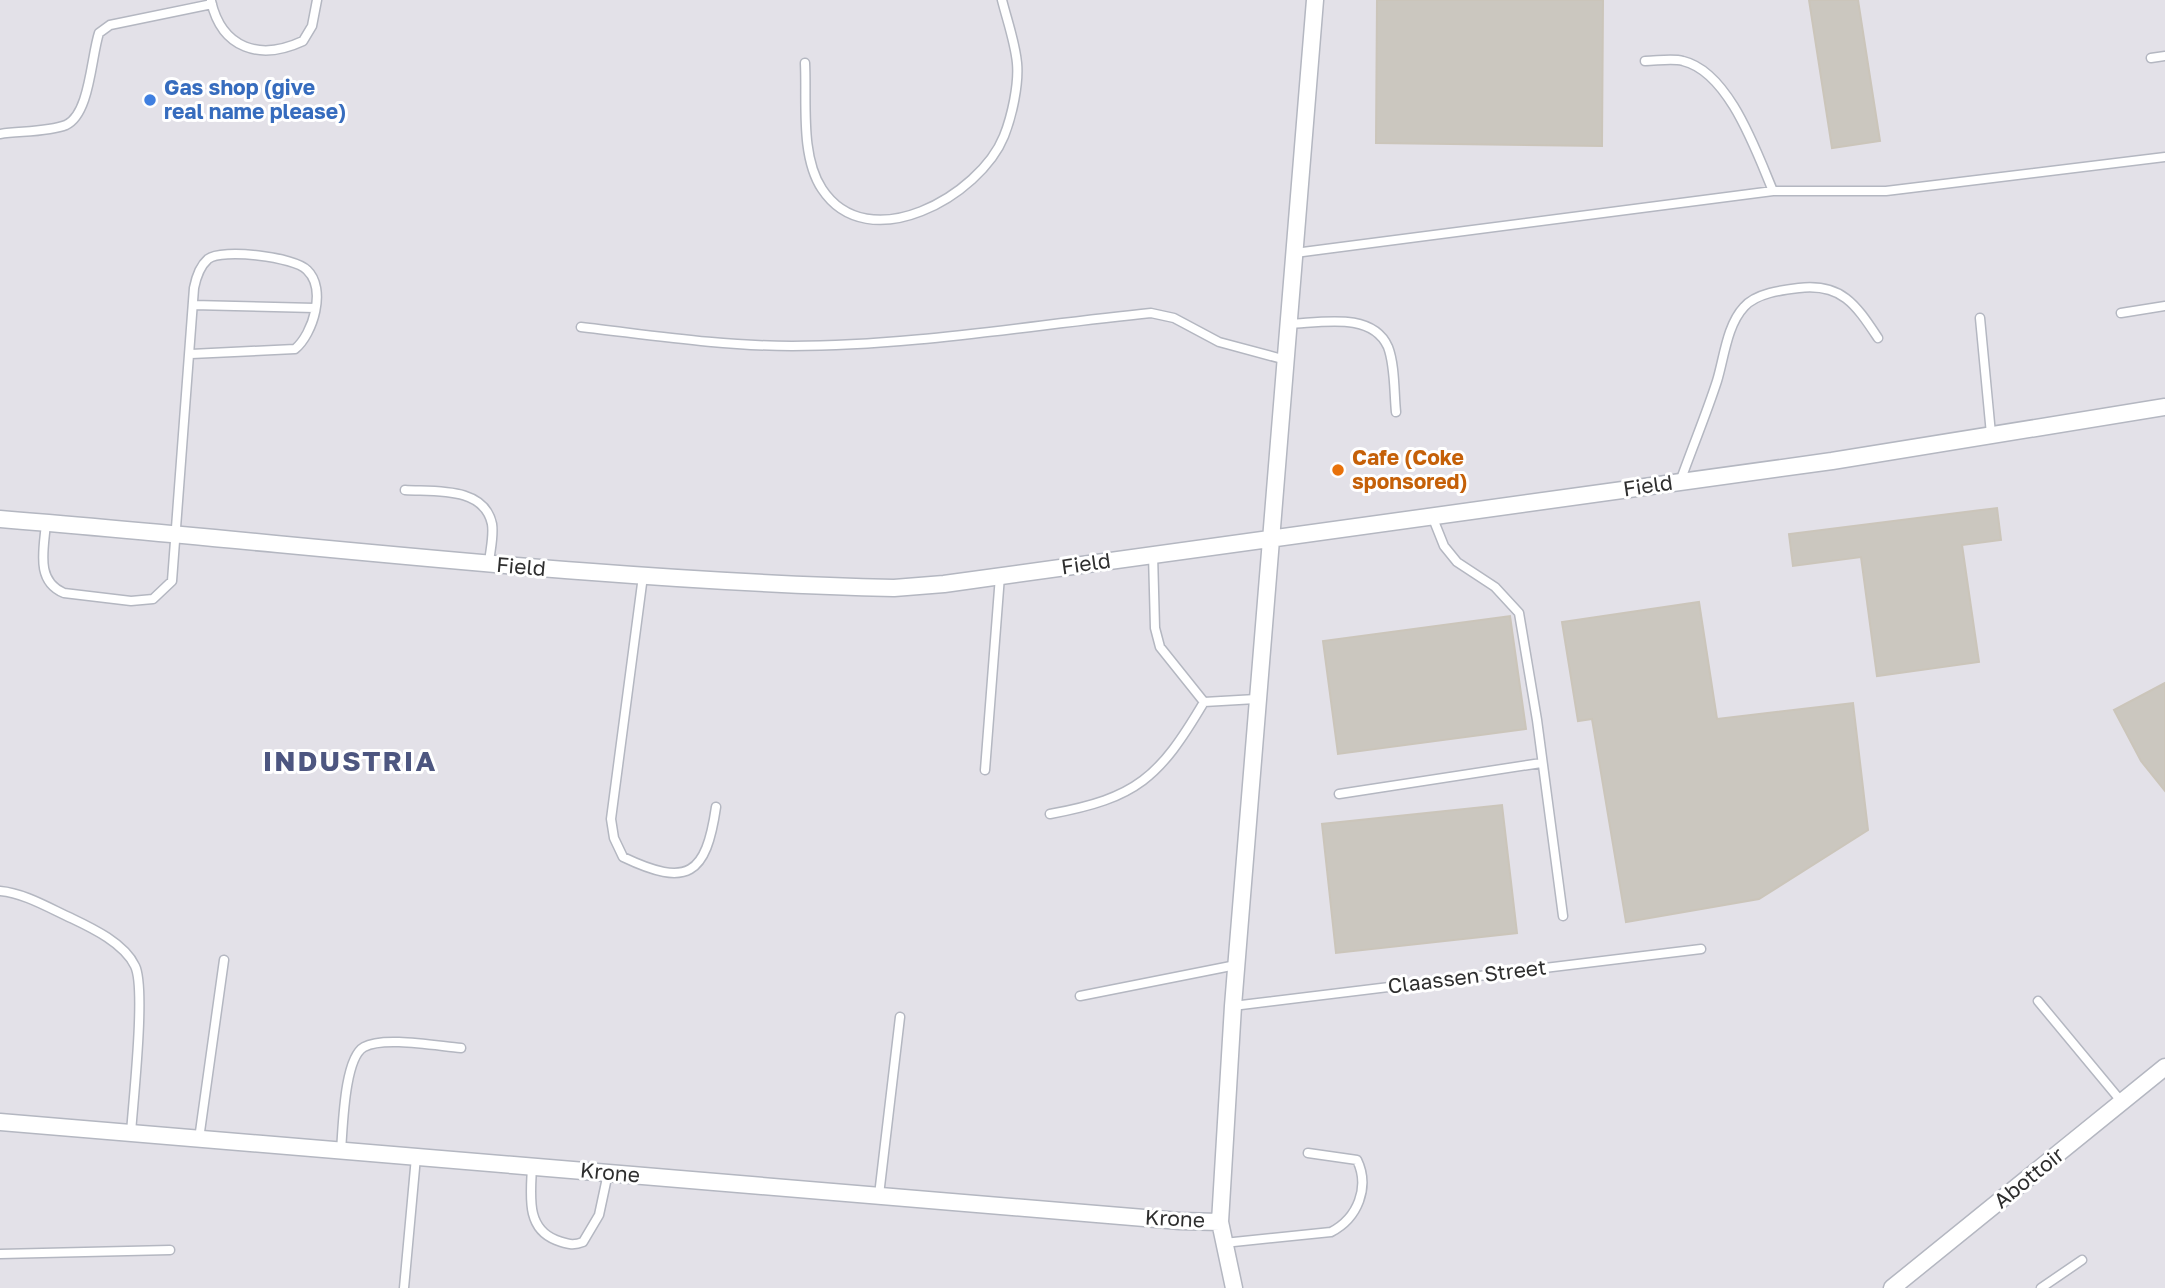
<svg xmlns="http://www.w3.org/2000/svg" width="2165" height="1288" font-family="'Golos Text',sans-serif">
<rect width="100%" height="100%" fill="#efe9e1"/>
<path fill="#e3e1e8" d="M 0,0 L 2165,0 L 2165,1288 L 0,1288 Z"/>
<path fill="#cbc7bf" stroke="#cbc5ba" stroke-width="2" d="M 1377,0 L 1603,0 L 1602,146 L 1376,143 Z
M 1809,0 L 1858,0 L 1880,141 L 1832,148 Z
M 1997,508 L 2001,540 L 1962,545 L 1979,662 L 1877,676 L 1861,557 L 1793,566 L 1789,534 Z
M 1699,602 L 1717,719 L 1853,703 L 1868,830 L 1759,899 L 1626,922 L 1592,719 L 1578,721 L 1562,622 Z
M 1510,616 L 1526,729 L 1338,754 L 1323,641 Z
M 2165,683 L 2165,791 L 2141,761 L 2114,710 Z
M 1502,805 L 1517,933 L 1336,953 L 1322,824 Z"/>
<g fill="none" stroke-linecap="round" stroke-linejoin="round">
<g stroke="#b4b7c1" stroke-width="11">
<path id="lane" d="M 211,1 C 222,49 260,61 303,41 L 312,26 L 317,0
M 2151,58 L 2165,56
M 1645,61 C 1657,61 1672,58 1683,61 C 1729,72 1756,151 1773,191
M 805,63 C 807,101 800,156 822,189 C 868,259 980,196 1004,136 C 1012,116 1019,84 1017,63 C 1015,42 1007,20 1002,0
M 0,134 C 20,131 48,132 66,125 C 90,114 91,57 99,33 L 110,25 L 212,4
M 1295,253 L 1773,191 L 1886,191 L 2165,157
M 193,305 L 315,308
M 2121,313 L 2165,306
M 1980,318 L 1991,434
M 1289,324 C 1320,323 1372,311 1388,347 C 1395,365 1394,392 1396,412
M 581,327 C 651,335 721,346 792,346 C 912,346 1031,325 1151,313 L 1174,318 L 1219,342 L 1286,360
M 1680,482 C 1692,448 1706,415 1717,381 C 1724,358 1727,325 1744,307 C 1756,293 1782,290 1799,288 C 1842,283 1856,305 1878,338
M 405,490 C 434,492 484,486 492,524 C 494,536 490,551 489,563
M 1432,516 L 1444,546 L 1457,562 L 1495,587 L 1519,613 L 1537,720 L 1563,916
M 46,523 C 44,549 35,581 64,593 L 131,601 L 153,599 L 172,581 L 194,288 C 196,278 200,266 208,259 C 222,248 295,257 307,270 C 327,289 313,334 295,349 L 191,354
M 1153,554 L 1155,628 L 1160,647 L 1204,702 L 1256,699
M 643,576 L 611,819 L 614,838 L 623,857 C 688,888 706,875 716,807
M 985,770 L 1000,576
M 1339,794 L 1541,763
M 1050,814 C 1137,798 1159,778 1204,702
M 0,891 C 24,893 49,908 71,918 C 92,928 124,943 135,966 C 146,988 133,1102 131,1133
M 1080,996 L 1236,965
M 2038,1001 L 2121,1101
M 1233,1006 L 1701,949
M 199,1139 L 224,960
M 341,1150 C 343,1128 344,1058 364,1047 C 383,1036 437,1046 461,1048
M 532,1166 C 531,1194 525,1228 556,1240 C 567,1244 573,1246 583,1242 L 599,1215 L 608,1173
M 879,1195 L 900,1017
M 1224,1243 L 1331,1232 C 1358,1218 1370,1187 1357,1160 L 1308,1153
M 0,1254 L 170,1250
M 404,1288 L 416,1157
M 2041,1288 L 2082,1260"/>
</g>
<g stroke="#b4b7c1" stroke-width="19">
<path id="street" d="M 0,519 C 298,543 595,581 894,588 L 944,584 L 1832,461 L 2165,407
M 0,1122 L 1180,1221 L 1220,1222
M 1234,1288 L 1220,1222 L 1233,1006 L 1315,0
M 1892,1288 L 2165,1067"/>
</g>
<use href="#lane" stroke="#fff" stroke-width="8"/>
<use href="#street" stroke="#fff" stroke-width="16"/>
</g>
<circle fill="#3f7fe0" stroke="#fff" stroke-width="2.5" cx="150" cy="100" r="7"/>
<circle fill="#e8710a" stroke="#fff" stroke-width="2.5" cx="1338" cy="470" r="7"/>
<g text-anchor="middle" stroke-width="6" stroke-linejoin="round" paint-order="stroke">
<g font-size="21" font-weight="bold" fill="#366cbe" stroke="#fff" text-anchor="start">
<text x="164" y="95">Gas shop (give<tspan x="164" dy="24">real name please)</tspan></text>
</g>
<g font-size="21" font-weight="bold" fill="#c56008" stroke="#fff" text-anchor="start">
<text x="1352" y="465">Cafe (Coke<tspan x="1352" dy="24">sponsored)</tspan></text>
</g>
<g font-size="21" fill="#2e2e2e" stroke="#fff">
<text transform="translate(1648 486) rotate(-8)" y="7">Field</text>
<text transform="translate(1086 564) rotate(-8)" y="7">Field</text>
<text transform="translate(521 567) rotate(5)" y="7">Field</text>
<text transform="translate(1467 977) rotate(-7)" y="7">Claassen Street</text>
<text transform="translate(610 1173) rotate(5)" y="7">Krone</text>
<text transform="translate(2029 1178) rotate(-39)" y="7">Abottoir</text>
<text transform="translate(1175 1219) rotate(3)" y="7">Krone</text>
</g>
<g font-size="28" font-weight="bold" letter-spacing="2" fill="#4d5680" stroke="#fff">
<text x="350" y="771">INDUSTRIA</text>
</g>
</g>
</svg>
